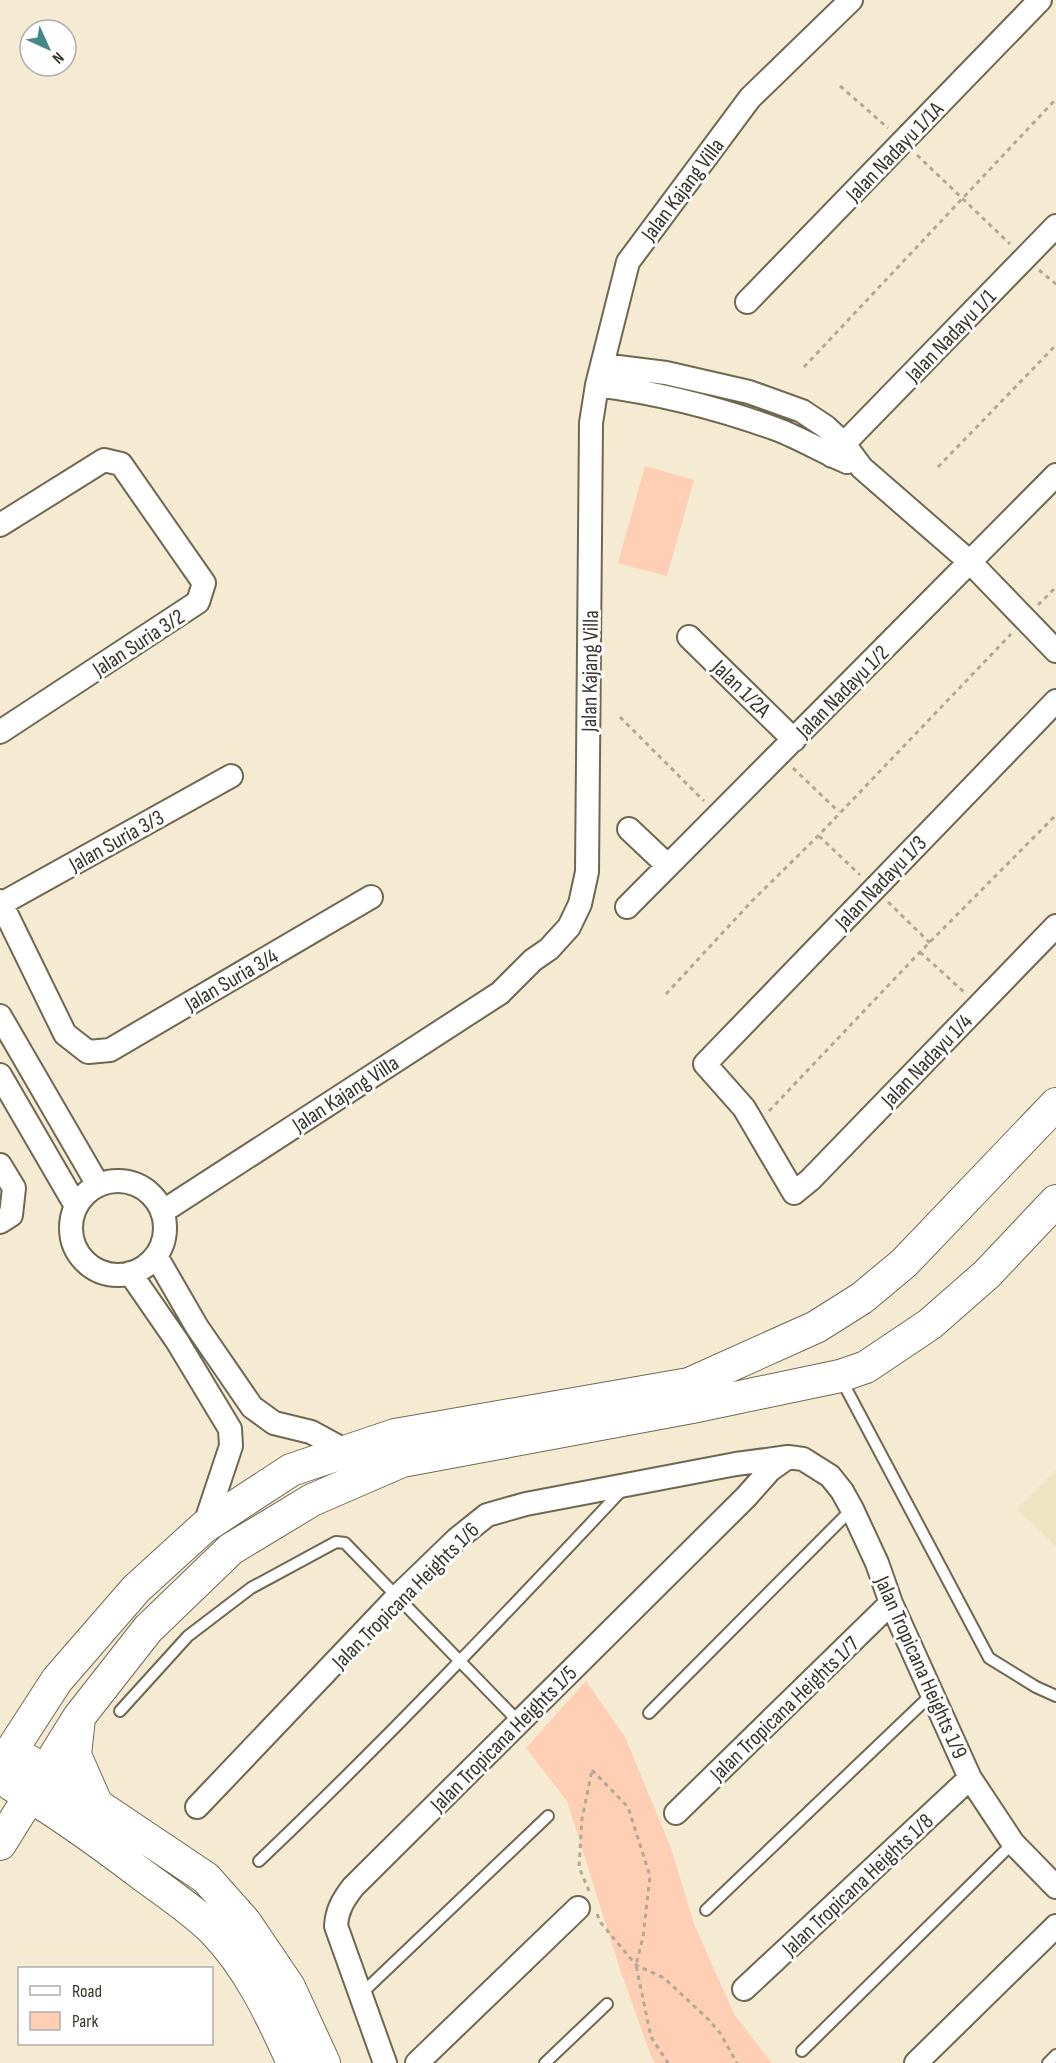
<svg xmlns="http://www.w3.org/2000/svg" width="1056" height="2063" font-family="'Sofia Sans Condensed',sans-serif">
<rect width="100%" height="100%" fill="#f4ebd2"/>
<path fill="#eee3c2" d="M 1056,1470 L 1056,1546 L 1017,1509 Z"/>
<path fill="#fecfb5" d="M 645,466 L 694,480 L 667,576 L 618,563 Z
M 586,1681 L 625,1737 L 671,1848 L 694,1924 L 734,2014 L 772,2063 L 655,2063 L 651,2056 L 620,1969 L 567,1801 L 526,1748 Z"/>
<g fill="none" stroke-linecap="round" stroke-linejoin="round">
<g stroke="#6f6851" stroke-width="14">
<path id="lane" d="M 841,1379 L 989,1658 L 1036,1687 L 1056,1696
M 120,1711 L 188,1636 L 251,1588 L 336,1542 L 345,1543 L 519,1722
M 649,1713 L 852,1509
M 259,1861 C 384,1742 504,1616 622,1490
M 706,1910 L 932,1694
M 360,1995 L 548,1816
M 802,2051 L 1013,1843
M 545,2063 L 607,2004
M 1048,2063 L 1056,2055"/>
</g>
<g stroke="#6f6851" stroke-width="26">
<path id="street" d="M 747,302 L 1040,0
M 602,365 L 666,373 L 749,392 L 802,411 L 826,427 L 844,444 L 862,468 L 970,562 L 1056,651
M 597,385 C 658,393 718,408 776,429 C 800,438 823,452 847,462
M 832,456 L 1056,226
M 0,525 L 104,460 L 121,464 L 204,583 L 198,602 L 0,732
M 689,637 L 794,740
M 1056,701 L 705,1064 L 744,1108 L 794,1193 L 810,1180 L 1056,926
M 629,829 L 667,865
M 0,901 L 65,1034 L 88,1052 L 110,1050 L 371,897
M 1,904 L 231,776
M 627,907 L 1056,475
M 0,1016 L 98,1185
M 0,1075 L 76,1206
M 0,1165 L 14,1188 L 11,1215 L 0,1222
M71 1228a47 47 0 1 1 94 0a47 47 0 1 1-94 0Z
M 162,1212 L 500,993 L 533,960 L 549,949 L 569,927 L 580,904 L 587,872 L 591,423 L 597,385 L 628,262 L 750,98 L 851,0
M 156,1256 L 197,1327 L 252,1407 L 274,1423 L 311,1432 L 346,1451
M 130,1273 L 177,1341 L 230,1429 L 231,1446 L 204,1527
M 197,1807 L 398,1596 L 457,1539 L 487,1515 L 526,1504 L 736,1464 L 788,1457 L 803,1459 L 830,1476 L 842,1491 L 852,1509 L 877,1563 L 891,1603 L 970,1778 L 1013,1843 L 1056,1887
M 676,1813 L 891,1603
M 744,1989 L 970,1778
M 385,2063 L 336,1926 C 337,1910 343,1900 353,1887 L 746,1497 L 770,1470 L 787,1458
M 417,2063 L 578,1908
M 916,2063 L 1056,1926"/>
</g>
<g stroke="#6f6851" stroke-width="34">
<path id="secondary" d="M 79,1718 L 75,1755 L 97,1805
M 27,1760 L 45,1770 L 206,1878 L 245,1922 L 289,1987 L 324,2063
M 0,1768 L 57,1680 L 136,1589 L 204,1527 L 291,1470 L 395,1435 L 689,1384 L 816,1327 L 862,1298 L 904,1263 L 1056,1104
M 12,1785 C 58,1812 102,1844 144,1876 C 167,1893 193,1910 213,1930 C 249,1967 272,2016 293,2063
M 0,1844 L 79,1717 L 148,1629 L 231,1549 L 312,1500 L 402,1461 L 692,1407 L 840,1376 L 866,1367 L 930,1324 L 987,1274 L 1056,1201"/>
</g>
<path stroke="#b0a996" stroke-width="3" stroke-dasharray="4.5 4.5" stroke-linecap="butt" d="M 840,86 L 888,128
M 917,155 L 1010,244
M 1039,270 L 1056,284
M 804,367 L 1056,99
M 938,467 L 1056,345
M 1038,605 L 1056,587
M 620,717 L 704,801
M 793,768 L 839,812
M 819,836 L 860,875
M 888,902 L 930,943
M 920,952 L 964,992
M 666,994 L 752,901 L 819,835 L 1011,634
M 769,1111 L 920,952 L 1056,815
M 592,1770 L 628,1807 L 650,1876 L 643,1937 L 636,1965 L 651,2037 L 668,2063
M 589,1891 L 579,1867 L 582,1819 L 592,1770
M 597,1914 L 601,1923 L 636,1965 L 664,1978 L 708,2019 L 720,2033 L 737,2063"/>
<use href="#lane" stroke="#fff" stroke-width="10"/>
<use href="#street" stroke="#fff" stroke-width="22"/>
<use href="#secondary" stroke="#fff" stroke-width="32"/>
</g>
<g text-anchor="middle" stroke-width="6" stroke-linejoin="round" paint-order="stroke">
<g font-size="22" fill="#39352c" stroke="#fff">
<text transform="translate(894 151) rotate(-46)" y="8">Jalan Nadayu 1/1A</text>
<text transform="translate(682 189) rotate(-53)" y="8">Jalan Kajang Villa</text>
<text transform="translate(950 335) rotate(-46)" y="8">Jalan Nadayu 1/1</text>
<text transform="translate(138 642) rotate(-33)" y="8">Jalan Suria 3/2</text>
<text transform="translate(589 671) rotate(-89)" y="8">Jalan Kajang Villa</text>
<text transform="translate(742 688) rotate(44)" y="8">Jalan 1/2A</text>
<text transform="translate(842 691) rotate(-45)" y="8">Jalan Nadayu 1/2</text>
<text transform="translate(116 840) rotate(-29)" y="8">Jalan Suria 3/3</text>
<text transform="translate(880 882) rotate(-46)" y="8">Jalan Nadayu 1/3</text>
<text transform="translate(231 979) rotate(-30)" y="8">Jalan Suria 3/4</text>
<text transform="translate(926 1060) rotate(-46)" y="8">Jalan Nadayu 1/4</text>
<text transform="translate(345 1093) rotate(-33)" y="8">Jalan Kajang Villa</text>
<text transform="translate(405 1595) rotate(-45)" y="8">Jalan Tropicana Heights 1/6</text>
<text transform="translate(922 1667) rotate(66)" y="8">Jalan Tropicana Heights 1/9</text>
<text transform="translate(784 1708) rotate(-44)" y="8">Jalan Tropicana Heights 1/7</text>
<text transform="translate(503 1738) rotate(-45)" y="8">Jalan Tropicana Heights 1/5</text>
<text transform="translate(857 1884) rotate(-43)" y="8">Jalan Tropicana Heights 1/8</text>
</g>
</g>
<rect x="18" y="1967" width="195" height="78" fill="#ffffff" stroke="#b0aeab" stroke-width="1.5"/>
<rect x="30" y="1986" width="30" height="9" fill="#ffffff" stroke="#b0aeab" stroke-width="1.5"/>
<text x="72" y="1997" font-size="18" fill="#39352c">Road</text>
<rect x="30" y="2012" width="30" height="18" fill="#fecfb5" stroke="#b0aeab" stroke-width="1.5"/>
<text x="72" y="2027" font-size="18" fill="#39352c">Park</text>
<g transform="translate(48 48) rotate(135)"><circle r="28" fill="#ffffff" stroke="#b0aeab" stroke-width="1.5"/>
<path d="M0-4.5L10 22L0 15L-10 22Z" fill="#438a87"/>
<text y="-9" font-size="16" font-weight="bold" text-anchor="middle" fill="#39352c">N</text>
</g>
</svg>
